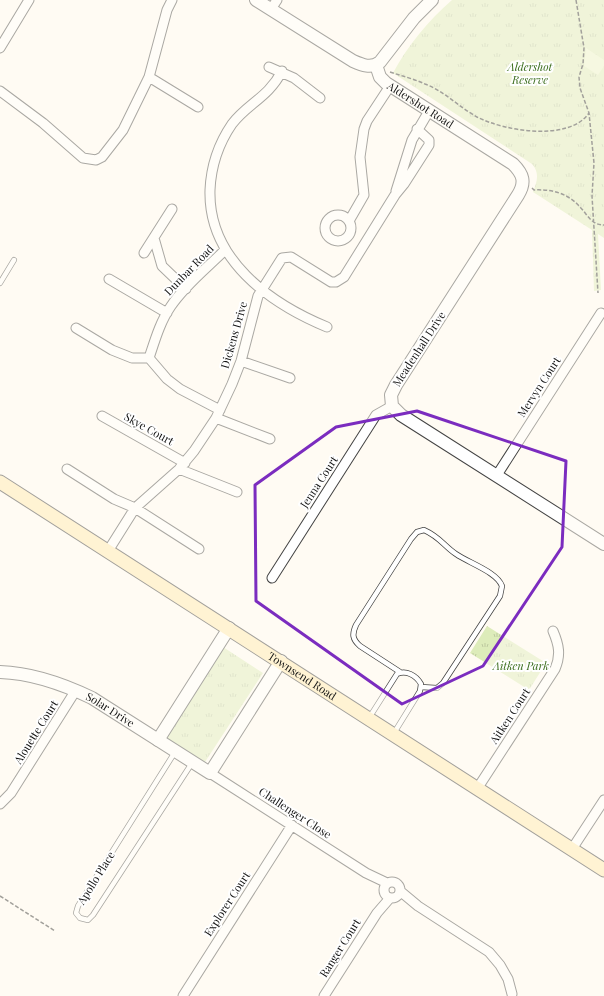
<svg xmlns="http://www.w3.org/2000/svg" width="604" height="996" font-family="'Playfair Display',serif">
<defs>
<pattern id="grass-tufts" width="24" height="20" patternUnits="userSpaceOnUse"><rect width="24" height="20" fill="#ddecba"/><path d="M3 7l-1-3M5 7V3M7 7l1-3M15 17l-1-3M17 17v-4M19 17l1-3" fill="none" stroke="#bdc99f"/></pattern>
</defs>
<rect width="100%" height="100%" fill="#fffbf3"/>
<path fill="url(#grass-tufts)" d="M 452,0 L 604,0 L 604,238 L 598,234 L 601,290 L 594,291 L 592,230 L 533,192 C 537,182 540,173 532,164 L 393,73 C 408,45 428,21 452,0 Z
M 487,626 L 546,663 L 529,690 L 470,653 Z
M 223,647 L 263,673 L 205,762 L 165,737 Z"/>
<path fill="#ecf3cc" d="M 586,48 L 604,60 L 604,66 L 598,75 L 584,66 Z"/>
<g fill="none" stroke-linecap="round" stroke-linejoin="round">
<g stroke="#434343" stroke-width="6">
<path id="service" d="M 0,283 L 14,260
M 400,672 L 360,646 C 352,639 352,634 356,625 L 411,539 L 417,532 L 424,530 C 440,537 444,546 456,554 C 469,563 497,572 502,586 L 500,596 L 443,683 L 437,688 L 421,687
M 369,718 L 397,674 C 406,670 416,675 421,684 L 420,691 L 394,733
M 175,752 L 78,906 L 76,913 L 80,918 L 88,920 L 93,915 L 192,763"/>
</g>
<g stroke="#434343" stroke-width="11">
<path id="minor" d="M 271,9 L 277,0
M 0,48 L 29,0
M 269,67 L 294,78 L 320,98
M 282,71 C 268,98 248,103 232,124 C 219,143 211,167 210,190 C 208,259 269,303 327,327
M 149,77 L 198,107
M 0,91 L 43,123 L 83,158 L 96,160 L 102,157 L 123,130 L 149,77 L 167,10 L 172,0
M 396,191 L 412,140 L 429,111
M325 228a13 13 0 1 1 26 0a13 13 0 1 1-26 0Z
M 349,221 L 364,195 L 360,157 L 364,129 L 367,121 L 390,86
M 154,238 L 162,266 L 186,289
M 144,253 L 172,209
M 109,279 L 167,313
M 76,328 L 112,350 L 132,358 L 149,358
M 241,361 L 290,378
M 220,410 L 180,389 L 167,379 L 149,358 C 155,340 160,322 171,306 C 185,285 207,268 225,250
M 102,416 L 185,463
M 216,418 L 270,439
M 67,469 L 114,499 L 135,508 L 199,549
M 179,469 L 237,492
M 497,475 L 601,313
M 108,551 L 135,508 L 179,469 L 194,451 L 216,418 L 232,384 L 241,361 L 258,296 L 282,258 L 291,257 L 331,282 L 336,282 L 344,277 L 395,195 L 404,184 L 429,145 L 429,140 L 417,129
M 272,578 L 376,415 L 392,406
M 210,773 L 366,873 L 387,883
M 477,789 L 555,669 C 561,655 559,645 553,631
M 0,804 L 11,793 L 76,690
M 572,849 L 604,800
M384 890a8 8 0 1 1 16 0a8 8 0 1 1-16 0Z
M 400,891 L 418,906 L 489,952 L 500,965 L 508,979 L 512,994
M 183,996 L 292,825
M 324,996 L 377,913 L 390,898"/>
</g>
<g stroke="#434343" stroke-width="14">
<g id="tertiary">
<path d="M 256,0 L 353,61 C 362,65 371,69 380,62 L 414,18 L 432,0"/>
<path id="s1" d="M 376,65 L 380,77 L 386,83 L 513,164 C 523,174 526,182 518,195 L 396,385 L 391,395 L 392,406 L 401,415 L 604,544"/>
<path id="s2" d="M 0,672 C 33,673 63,684 92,698 L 210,773 L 281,661"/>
<path d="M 158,740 L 229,628"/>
</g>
</g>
<g stroke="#323232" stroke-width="15">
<g id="secondary">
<path id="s3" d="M 0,482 L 604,870"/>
</g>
</g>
<path stroke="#323232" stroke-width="1.5" stroke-dasharray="4 2" stroke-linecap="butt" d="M 576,0 L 584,48 L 583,64 L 579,77 L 580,88 L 589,113 L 594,163 L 592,196 L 598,293
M 390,72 C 402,76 414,79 425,84 C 444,91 459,107 477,117 C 504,131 569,142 589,113
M 532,188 L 534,190 C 551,189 568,193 580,207 C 588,215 591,225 604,225
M 0,896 L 55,931"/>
<use href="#service" stroke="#fff" stroke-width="4.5"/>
<use href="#minor" stroke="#fff" stroke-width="9"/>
<use href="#tertiary" stroke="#fff" stroke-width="12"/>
<use href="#secondary" stroke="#ffe8ae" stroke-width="13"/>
</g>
<path d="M0 0H604V996H0ZM 417,411 L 566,461 L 562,547 L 483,666 L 402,704 L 256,601 L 255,485 L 336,427 Z" fill="#fffbf3" fill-opacity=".55" fill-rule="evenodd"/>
<path fill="none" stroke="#7b2cbf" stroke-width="3" stroke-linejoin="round" d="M 417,411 L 566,461 L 562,547 L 483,666 L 402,704 L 256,601 L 255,485 L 336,427 Z"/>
<g text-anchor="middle" stroke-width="4" stroke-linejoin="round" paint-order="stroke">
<g font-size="11" font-style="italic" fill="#3a6d1c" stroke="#fff">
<text x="530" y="71">Aldershot<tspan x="530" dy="13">Reserve</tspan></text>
<text x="521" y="670">Aitken Park</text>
</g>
<g font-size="11" fill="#101010" stroke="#fff">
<text dy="4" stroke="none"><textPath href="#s1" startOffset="62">Aldershot Road</textPath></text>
<text transform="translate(189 270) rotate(-46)" y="4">Dunbar Road</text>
<text transform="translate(234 335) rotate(-74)" y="4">Dickens Drive</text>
<text transform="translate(419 349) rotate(-57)" y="4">Meadenhall Drive</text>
<text transform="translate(539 387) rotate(-57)" y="4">Mervyn Court</text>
<text transform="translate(149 429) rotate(29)" y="4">Skye Court</text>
<text transform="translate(319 482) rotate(-57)" y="4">Jenna Court</text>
<text dy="4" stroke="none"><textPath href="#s3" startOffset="359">Townsend Road</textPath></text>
<text dy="4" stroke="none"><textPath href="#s2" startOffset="118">Solar Drive</textPath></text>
<text transform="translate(510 716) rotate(-57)" y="4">Aitken Court</text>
<text transform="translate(36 732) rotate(-58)" y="4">Alouette Court</text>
<text transform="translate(295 813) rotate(33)" y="4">Challenger Close</text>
<text transform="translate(96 878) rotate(-58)" y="4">Apollo Place</text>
<text transform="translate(227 904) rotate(-57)" y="4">Explorer Court</text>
<text transform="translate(340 948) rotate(-58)" y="4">Ranger Court</text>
</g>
</g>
</svg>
